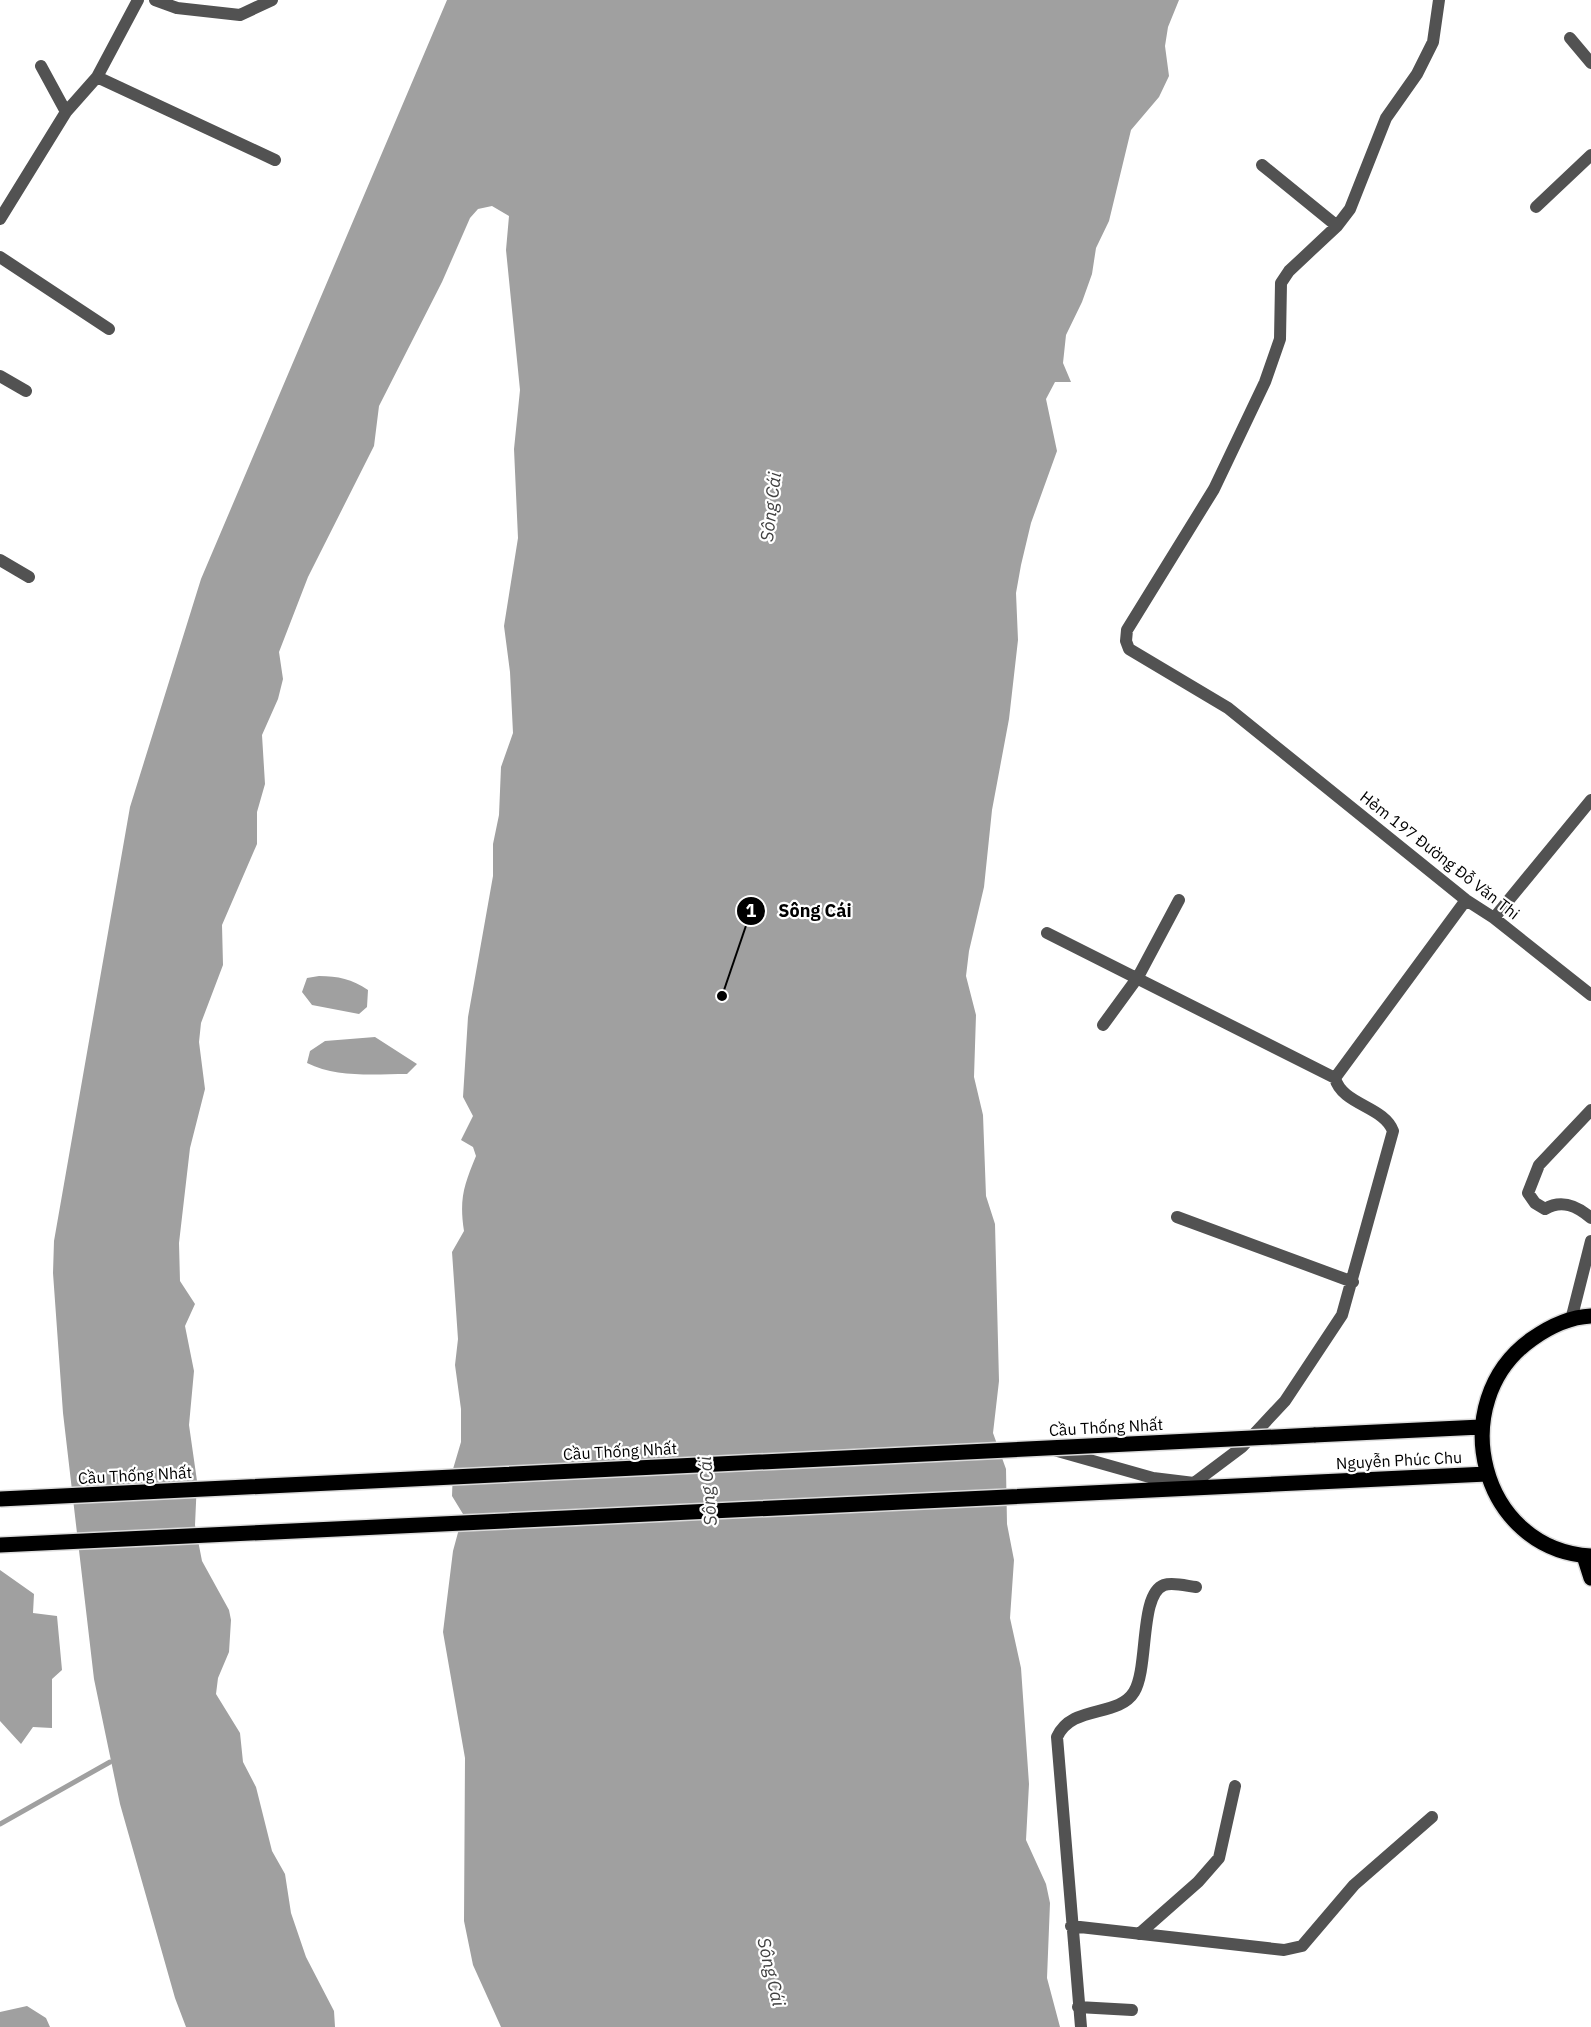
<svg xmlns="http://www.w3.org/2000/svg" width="1591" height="2027" font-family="'IBM Plex Sans',sans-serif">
<rect width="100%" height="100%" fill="#fff"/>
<path fill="#a0a0a0" d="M 447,0 L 1179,0 L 1168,27 L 1165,46 L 1169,76 L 1159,97 L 1131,130 L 1109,221 L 1096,248 L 1092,274 L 1082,302 L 1066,335 L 1063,363 L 1071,382 L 1055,382 L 1046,399 L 1057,451 L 1031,523 L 1021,565 L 1016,593 L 1018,640 L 1009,719 L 992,810 L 984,887 L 969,951 L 966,976 L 976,1015 L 974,1077 L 983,1115 L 986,1196 L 995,1224 L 999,1381 L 993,1433 L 1006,1469 L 1007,1524 L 1014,1560 L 1010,1618 L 1021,1668 L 1029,1784 L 1026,1840 L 1046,1884 L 1050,1903 L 1047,1978 L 1060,2027 L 501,2027 L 473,1965 L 464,1921 L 465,1758 L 443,1632 L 453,1551 L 463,1514 L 452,1496 L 453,1469 L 461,1442 L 461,1409 L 455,1365 L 458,1339 L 452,1252 L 464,1231 C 459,1199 464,1185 476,1156 L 473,1147 L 461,1140 L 473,1116 L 463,1097 L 468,1017 L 493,876 L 493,844 L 499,815 L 501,767 L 513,733 L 510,672 L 504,626 L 518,538 L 514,449 L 520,390 L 506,250 L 509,216 L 492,206 L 478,209 L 470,218 L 442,282 L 379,406 L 374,446 L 308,577 L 279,652 L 283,679 L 278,699 L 262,735 L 265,784 L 257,812 L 257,844 L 222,925 L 223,965 L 201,1023 L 199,1042 L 205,1089 L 190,1148 L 179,1243 L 180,1281 L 195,1304 L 185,1326 L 194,1371 L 189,1425 L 197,1481 L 195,1525 L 202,1561 L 229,1610 L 231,1620 L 229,1652 L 218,1678 L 216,1694 L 240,1733 L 243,1762 L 256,1787 L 272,1851 L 285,1874 L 291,1913 L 306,1957 L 334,2011 L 335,2027 L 186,2027 L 175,1998 L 120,1804 L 94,1679 L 63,1413 L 53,1273 L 54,1241 L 130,807 L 201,579 Z
M 319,976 C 338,976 352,979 368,990 L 367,1007 L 359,1014 L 312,1005 L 302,992 L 307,978 Z
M 375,1037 L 417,1064 L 407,1074 C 374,1074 337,1078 307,1063 L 310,1051 L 325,1041 Z
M 0,1570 L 34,1594 L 33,1613 L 57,1616 L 62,1670 L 52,1679 L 52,1728 L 33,1727 L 21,1744 L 0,1721 Z
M 27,2006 L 46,2018 L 50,2027 L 0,2027 L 0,2012 Z"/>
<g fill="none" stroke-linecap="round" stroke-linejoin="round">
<path stroke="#a0a0a0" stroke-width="5" d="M 0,1824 L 110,1762"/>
<g stroke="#dbdbdb" stroke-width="18">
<path id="primary" d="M 1591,1316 C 1570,1317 1549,1327 1532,1339 C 1443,1402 1480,1550 1591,1556
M 1314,1435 L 1481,1427
M 0,1545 L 1487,1474
M 1584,1556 L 1591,1578"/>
</g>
<path stroke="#525252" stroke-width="12" d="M 155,0 L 177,8 L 240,15 L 272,0
M 1439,0 L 1433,42 L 1417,74 L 1386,118 L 1350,209 L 1337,226 L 1289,271 L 1281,283 L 1280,339 L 1265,382 L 1214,489 L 1127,630 L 1126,641 L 1129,649 L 1228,708 L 1466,900 L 1494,918 L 1591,995
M 1570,38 L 1591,63
M 41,66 L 66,112
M 97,77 L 275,160
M 1262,165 L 1337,226
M 1536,207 L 1591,155
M 0,219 L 66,112 L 97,77 L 138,0
M 0,257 L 109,329
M 0,376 L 26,391
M 0,560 L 29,577
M 1494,918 L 1591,800
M 1047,933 L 1335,1078 L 1466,900
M 1103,1025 L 1138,977 L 1179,900
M 1591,1110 L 1539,1165 L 1528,1193 L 1535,1203 L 1545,1209 C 1562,1199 1577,1206 1591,1218
M 1177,1217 L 1353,1282
M 1571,1320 L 1591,1241
M 1054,1450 L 1153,1478 L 1194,1483 L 1242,1447 L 1285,1401 L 1342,1315 L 1393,1131 C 1384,1106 1342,1105 1335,1078
M 1071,1926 L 1284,1950 L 1302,1946 L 1354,1885 L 1432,1817
M 1139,1934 L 1198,1882 L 1219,1858 L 1235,1786
M 1078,2007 L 1132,2010
M 1081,2027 L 1057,1737 C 1072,1704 1118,1718 1134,1692 C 1149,1668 1139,1594 1164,1585 C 1173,1582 1187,1586 1196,1587"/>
<use href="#primary" stroke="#000" stroke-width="15"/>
<g stroke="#dbdbdb" stroke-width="18" stroke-linecap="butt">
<path id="primary-bridge" d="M 0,1499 L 1314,1435"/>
</g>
<use href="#primary-bridge" stroke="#000" stroke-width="15"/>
</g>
<g text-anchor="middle" stroke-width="4.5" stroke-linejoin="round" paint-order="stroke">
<g font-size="16" fill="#000" stroke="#fff">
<text transform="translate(1440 855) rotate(38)" y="6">Hẻm 197 Đường Đỗ Văn Thi</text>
<text transform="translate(1106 1427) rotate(-3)" y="6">Cầu Thống Nhất</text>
<text transform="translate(620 1451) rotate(-3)" y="6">Cầu Thống Nhất</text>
<text transform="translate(1399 1460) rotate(-3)" y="6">Nguyễn Phúc Chu</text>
<text transform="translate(135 1475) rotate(-3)" y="6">Cầu Thống Nhất</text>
</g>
<g font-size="18" font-style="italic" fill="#414141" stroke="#fff">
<text transform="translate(771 507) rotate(-83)" y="6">Sông Cái</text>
<text transform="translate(708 1491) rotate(-95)" y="6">Sông Cái</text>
<text transform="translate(771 1972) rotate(77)" y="6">Sông Cái</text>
</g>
</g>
<path fill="none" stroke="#000" stroke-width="2" d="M722 996L751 911"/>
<g fill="#000" stroke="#fff" stroke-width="2">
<circle cx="722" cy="996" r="6"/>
<circle cx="751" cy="911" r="15"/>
</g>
<g font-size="18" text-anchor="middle" font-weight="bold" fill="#fff">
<text x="751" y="917">1</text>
</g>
<g font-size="18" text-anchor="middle" font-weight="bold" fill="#000" stroke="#fff" stroke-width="4.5" stroke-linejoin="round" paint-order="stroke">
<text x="815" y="917">Sông Cái</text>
</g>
</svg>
